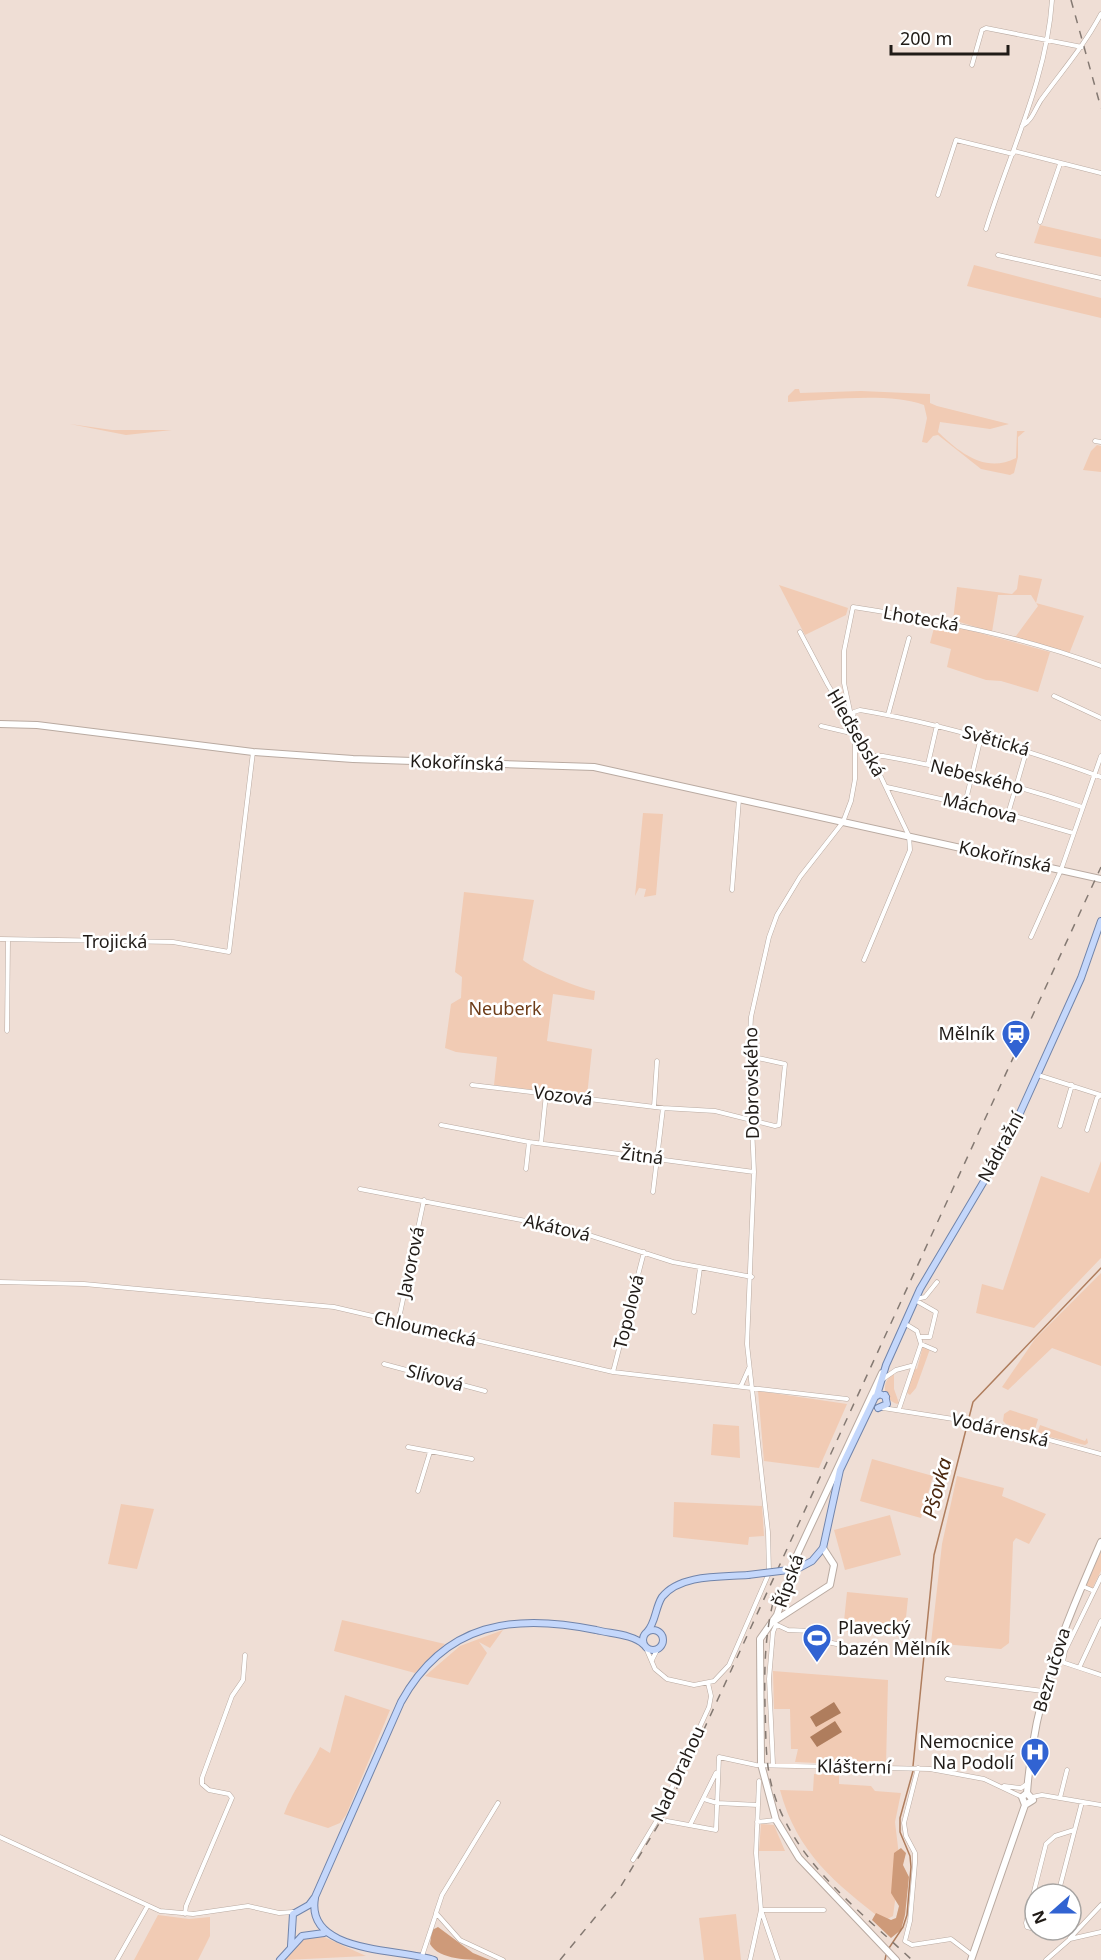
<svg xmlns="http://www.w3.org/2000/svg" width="1101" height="1960" font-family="'Noto Sans',sans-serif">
<rect width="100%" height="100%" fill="#efded5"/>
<path fill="#f1cbb4" d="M 1040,225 L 1101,239 L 1101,257 L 1034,243 Z
M 974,265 L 1101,298 L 1101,318 L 967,286 Z
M 795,389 L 799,389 L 800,393 L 861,391 L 930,394 L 930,403 L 937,406 L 1009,424 L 990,429 L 940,422 L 938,432 C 959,452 985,474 1016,458 L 1017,431 L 1025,431 L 1018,437 L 1018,457 L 1014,473 L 1010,475 L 981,469 L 938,435 L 933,436 L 927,443 L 922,442 L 927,418 L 924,405 C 889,392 826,400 788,402 L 788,396 Z
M 70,424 L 112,430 L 172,430 L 126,435 Z
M 1097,445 L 1101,446 L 1101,472 L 1083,470 L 1091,451 Z
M 1019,575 L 1042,579 L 1036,603 L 1084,616 L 1069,654 L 1013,637 L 1016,636 L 1038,606 L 1031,595 L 998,595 L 992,632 L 953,620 L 957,587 L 1012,594 L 1017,589 Z
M 779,585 L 848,608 L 846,615 L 805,635 Z
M 904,616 L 935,621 L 1050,652 L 1038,692 L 1001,681 L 986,680 L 947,667 L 951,649 L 930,643 L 934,628 L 904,621 Z
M 643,813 L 663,814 L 656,895 L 644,897 L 646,889 L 639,888 L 635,896 Z
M 464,892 L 534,900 L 523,960 C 534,970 581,989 595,991 L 594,1000 L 553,994 L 547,1041 L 592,1049 L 587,1096 L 494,1085 L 497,1057 L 456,1052 L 445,1048 L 451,1004 L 461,998 L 462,977 L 455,972 Z
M 1101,1161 L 1101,1258 L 1034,1328 L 976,1313 L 982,1284 L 1003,1290 L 1041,1176 L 1089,1193 Z
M 1101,1273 L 1101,1366 L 1052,1348 L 1008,1390 L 1002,1387 L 1035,1339 Z
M 923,1346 L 930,1349 L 916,1388 L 910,1395 L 907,1393 L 914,1368 L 917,1369 Z
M 894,1373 L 894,1389 L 899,1403 L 897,1404 C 882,1399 881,1381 894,1373 Z
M 758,1391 L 847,1404 L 819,1468 L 764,1461 Z
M 1010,1410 L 1038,1419 L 1034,1433 L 1006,1424 L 1003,1421 L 1004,1414 Z
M 713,1424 L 739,1426 L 740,1458 L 711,1455 Z
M 1040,1425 L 1085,1441 L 1087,1438 L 1088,1443 L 1085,1445 L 1037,1434 Z
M 872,1459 L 933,1476 L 921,1518 L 860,1501 Z
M 957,1476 L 1004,1488 L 1002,1496 L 1046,1514 L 1029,1544 L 1016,1538 L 1013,1542 L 1009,1643 L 1001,1649 L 931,1643 L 942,1544 Z
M 674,1502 L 762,1506 L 764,1536 L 749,1537 L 748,1545 L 673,1537 Z
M 121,1504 L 154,1509 L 137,1569 L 108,1564 Z
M 890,1515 L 901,1555 L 845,1570 L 834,1530 Z
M 1101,1551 L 1101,1571 L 1092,1589 L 1086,1586 Z
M 847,1592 L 908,1598 L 904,1637 L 843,1631 Z
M 342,1620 L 445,1644 L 415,1673 L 334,1651 Z
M 503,1630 L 490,1648 L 479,1642 L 487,1653 L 468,1685 L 425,1676 L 460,1646 Z
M 773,1671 L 888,1680 L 886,1766 L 795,1762 L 798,1749 L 791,1749 L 790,1709 L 774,1709 Z
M 345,1695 L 390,1710 L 346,1815 L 340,1823 L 328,1828 L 284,1814 C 293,1789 309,1771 320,1747 L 330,1753 Z
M 814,1774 L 839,1775 L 839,1784 L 871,1786 L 875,1791 L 901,1793 L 895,1822 L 900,1864 L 893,1916 L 884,1921 C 835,1883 797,1853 780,1790 L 813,1791 Z
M 761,1824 L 774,1825 L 785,1851 L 759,1851 Z
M 736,1914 L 741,1960 L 704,1960 L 699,1918 Z
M 158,1915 L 189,1919 L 210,1917 L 210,1936 L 198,1960 L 134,1960 Z
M 315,1935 L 322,1936 L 366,1956 L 285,1960 L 300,1940 Z"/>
<path fill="#ce9a79" d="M 901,1848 L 906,1853 L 903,1865 L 909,1877 L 905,1915 L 901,1930 L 891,1938 L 872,1920 L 876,1913 L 891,1920 L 896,1918 L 899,1906 L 891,1893 L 894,1853 Z
M 438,1927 L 473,1953 L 490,1960 C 469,1960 439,1960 430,1944 L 432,1930 Z"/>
<path fill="#af7d5d" d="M 834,1702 L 841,1713 L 816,1727 L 810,1717 Z
M 835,1721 L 842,1732 L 817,1747 L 810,1737 Z"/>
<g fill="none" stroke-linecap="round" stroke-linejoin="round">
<path stroke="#af7d5d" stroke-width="1.5" d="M 913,1766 L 934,1555 L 973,1402 L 1101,1268
M 889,1948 L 903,1927 L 907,1915 L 911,1867 L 910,1856 L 900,1832 L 900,1818 L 913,1771
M 885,1960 L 886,1955"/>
<g stroke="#b9aaa1" stroke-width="5">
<path id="street" d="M 972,65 L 982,30 L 986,28 L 1082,47
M 1022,126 C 1032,121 1035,109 1041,100 C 1062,71 1084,46 1101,14
M 1014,151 L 1101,173
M 938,195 L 956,140 L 1013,154
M 1040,222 L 1060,164
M 986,229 C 1009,154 1047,79 1052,0
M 998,255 L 1101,278
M 1095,441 L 1101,442
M 800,632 L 828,685 L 871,756 L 909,836 L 910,850 L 864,960
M 1054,696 L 1101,718
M 888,715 L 909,638
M 853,718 L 854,712 L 860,710 C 943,724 1022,748 1101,777
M 821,726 L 855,734
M 871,756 L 883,756 C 951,768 1016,785 1082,807
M 928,764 L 937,725
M 887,787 L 1008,814 L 1073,833
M 965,804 L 981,737
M 1008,814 L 1027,749
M 732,890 L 739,799
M 1031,937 L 1061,870 L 1101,756
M 0,939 L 173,942 L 229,952 L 253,752
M 7,1031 L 8,940
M 1038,1075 L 1101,1095 L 1097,1098 L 1087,1130
M 472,1085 L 663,1108 L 715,1111 L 775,1126 L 779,1125 L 785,1064 L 749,1056
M 654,1107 L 657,1061
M 441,1125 L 529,1142
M 1060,1126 L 1072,1085
M 541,1143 L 546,1094
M 526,1169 L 529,1142 L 754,1172
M 360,1189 L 573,1230 L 673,1262 L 752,1277
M 653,1192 L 663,1108
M 0,1282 L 84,1284 L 334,1307 L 613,1372 L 847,1399
M 916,1299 L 925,1297 L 937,1282
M 915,1300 L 936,1312 L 930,1337 L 920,1337
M 694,1312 L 700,1268
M 398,1323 L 424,1200
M 921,1344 L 935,1350
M 384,1364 L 485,1391
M 613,1372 L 644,1252
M 883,1379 L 896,1370 L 911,1366
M 741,1386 L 749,1368
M 883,1408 L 998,1426 L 1101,1454
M 899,1409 L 921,1344 L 917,1331 L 904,1323
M 408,1447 L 472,1459
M 418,1491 L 430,1452
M 1082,1586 L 1094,1591
M 775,1624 L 788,1630 L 811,1631 L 823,1641 L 850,1647
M 646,1648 L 655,1669 L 667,1679 L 694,1685 L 714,1681 L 729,1665 L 769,1573 L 768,1532 L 747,1344 L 754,1172 L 749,1056 L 751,1017 L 769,937 L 777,915 L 800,877 L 843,822 L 851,801 L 855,779 L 855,734 L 844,683 L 844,651 L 853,607 C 937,620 1021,636 1101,666
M 1053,1659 L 1101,1675
M 652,1660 L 658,1648
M 1063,1662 L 1065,1651 L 1101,1577
M 1080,1666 L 1101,1621
M 947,1679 L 1043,1691
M 773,1764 L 769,1679 L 773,1632 L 776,1625
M 918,1768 L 904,1823 L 906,1836 L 915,1853 L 915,1863 L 910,1921 L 905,1941 L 912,1945 L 951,1939 L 972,1955
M 759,1781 L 756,1853 L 761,1910 L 778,1960
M 1004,1786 L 1021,1788 L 1027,1784
M 1032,1797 L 1042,1795 L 1101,1805
M 1060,1798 L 1067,1770
M 704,1799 L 717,1803 L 758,1805
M 498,1803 L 442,1895 L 436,1913 L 460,1940 L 503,1960
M 667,1821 L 716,1830 L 719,1757 L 756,1765 L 930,1769 L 984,1779 L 1022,1797
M 757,1822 L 776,1820
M 690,1825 L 716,1773
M 0,1837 L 160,1911 L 193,1914 L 248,1906 L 279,1913 L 293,1912
M 633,1860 L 657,1820 L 709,1707 L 711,1696 L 708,1683
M 1058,1894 L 1082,1802
M 185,1914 L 186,1906 L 232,1798 L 229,1794 L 209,1790 L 202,1784 L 202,1778 L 232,1696 L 243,1680 L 245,1655
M 1035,1929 L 1027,1927 L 1026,1923 L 1046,1844 L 1055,1836 L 1074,1830
M 1037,1930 L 1046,1930
M 1070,1938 L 1101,1905
M 422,1956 L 436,1914
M 117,1960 L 147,1907
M 750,1960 L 761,1910 L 824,1910
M 1046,1960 L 1070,1939 L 1101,1932"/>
</g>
<g stroke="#b9aaa1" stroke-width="8">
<path id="secondary" d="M 0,724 L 37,725 L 253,752 L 353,759 L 594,767 L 1101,879
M 882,1373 L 796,1557 L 777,1615 L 760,1639 L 761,1764 L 776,1820 L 799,1858 L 896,1960
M 776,1620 L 830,1585 L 834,1565 L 823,1548
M 1027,1793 C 1034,1696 1063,1630 1101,1542
M 1025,1805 L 1033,1800 L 1027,1793
M 971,1960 L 1025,1805 L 1022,1797 L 1027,1793"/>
</g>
<g stroke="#7184aa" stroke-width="8">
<path id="primary" d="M 877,1395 L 886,1365 L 920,1289 L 1006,1144 L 1081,978 L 1101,921
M 878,1408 L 887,1404 L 885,1395
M 797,1569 L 812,1561 L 823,1548 L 840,1470 L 875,1397 L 880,1394 L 886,1397
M643 1640a10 10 0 1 1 20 0a10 10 0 1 1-20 0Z
M 647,1632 C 656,1622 655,1608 662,1597 C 680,1574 722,1577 748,1575
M 315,1898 C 305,1954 399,1948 434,1960
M 291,1946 L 293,1914 L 309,1905 L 315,1897 L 401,1702 C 445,1622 514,1613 596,1630 C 611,1634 633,1634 644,1645
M 280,1960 L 302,1936 L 324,1933"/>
</g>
<use href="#street" stroke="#fff" stroke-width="4"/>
<use href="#secondary" stroke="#fff" stroke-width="6"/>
<use href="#primary" stroke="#c4d7fb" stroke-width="6"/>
<path stroke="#847972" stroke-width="1.5" stroke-dasharray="8 8" stroke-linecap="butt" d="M 1071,0 L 1101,108
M 777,1588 C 765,1627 764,1665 765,1706 C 766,1732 765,1758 771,1783 C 789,1858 858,1909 912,1960
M 560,1960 L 621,1886 L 665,1814 L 1101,867"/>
<g stroke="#7184aa" stroke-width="8" stroke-linecap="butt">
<path id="primary-bridge" d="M 748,1575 L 797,1569"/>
</g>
<use href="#primary-bridge" stroke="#c4d7fb" stroke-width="6"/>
</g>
<defs>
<g id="station-pin" transform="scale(1.5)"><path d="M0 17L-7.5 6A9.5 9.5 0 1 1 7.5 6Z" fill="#3163d2" stroke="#fff"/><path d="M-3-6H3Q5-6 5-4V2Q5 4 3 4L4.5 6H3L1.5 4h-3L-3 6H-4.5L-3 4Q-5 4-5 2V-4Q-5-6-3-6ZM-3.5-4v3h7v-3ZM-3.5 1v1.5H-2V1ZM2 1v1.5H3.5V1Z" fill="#fff"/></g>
<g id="stadium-pin" transform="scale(1.5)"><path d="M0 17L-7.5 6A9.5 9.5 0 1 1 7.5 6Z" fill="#3163d2" stroke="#fff"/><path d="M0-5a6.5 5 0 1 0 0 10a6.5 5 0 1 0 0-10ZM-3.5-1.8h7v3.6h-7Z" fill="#fff"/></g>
<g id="hospital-pin" transform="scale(1.5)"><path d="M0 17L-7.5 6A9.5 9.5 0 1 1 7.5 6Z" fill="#3163d2" stroke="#fff"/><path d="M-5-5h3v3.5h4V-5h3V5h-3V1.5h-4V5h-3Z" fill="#fff"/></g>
</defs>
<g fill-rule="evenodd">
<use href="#station-pin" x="1016" y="1034"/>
<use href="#stadium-pin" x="817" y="1638"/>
<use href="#hospital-pin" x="1035" y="1752"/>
</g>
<g text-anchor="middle" stroke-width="5" stroke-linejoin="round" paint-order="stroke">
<g font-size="18" fill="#201b17" stroke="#fff">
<text transform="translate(921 619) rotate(10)" y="6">Lhotecká</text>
<text transform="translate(856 733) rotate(60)" y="6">Hleďsebská</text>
<text transform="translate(996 741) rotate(16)" y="6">Světická</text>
<text transform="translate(457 763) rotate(2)" y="6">Kokořínská</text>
<text transform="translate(977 777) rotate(14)" y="6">Nebeského</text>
<text transform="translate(980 808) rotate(14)" y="6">Máchova</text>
<text transform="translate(1005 857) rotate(12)" y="6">Kokořínská</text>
<text x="115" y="948">Trojická</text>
<text transform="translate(752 1083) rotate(-91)" y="6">Dobrovského</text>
<text transform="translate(563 1096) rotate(7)" y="6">Vozová</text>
<text transform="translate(1001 1147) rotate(-62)" y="6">Nádražní</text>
<text transform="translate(642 1156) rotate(7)" y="6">Žitná</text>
<text transform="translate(557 1228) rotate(13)" y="6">Akátová</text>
<text transform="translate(411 1262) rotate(-78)" y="6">Javorová</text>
<text transform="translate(629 1312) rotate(-76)" y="6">Topolová</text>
<text transform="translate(425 1329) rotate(13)" y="6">Chloumecká</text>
<text transform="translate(435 1378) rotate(15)" y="6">Slívová</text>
<text transform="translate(1000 1430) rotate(13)" y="6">Vodárenská</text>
<text transform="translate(789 1581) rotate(-71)" y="6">Řípská</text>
<text transform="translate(1052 1670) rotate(-73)" y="6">Bezručova</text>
<text transform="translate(854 1767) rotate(1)" y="6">Klášterní</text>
<text transform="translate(678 1774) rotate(-65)" y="6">Nad Drahou</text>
</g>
<g font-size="18" fill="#6d3c18" stroke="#fff">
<text x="505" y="1015">Neuberk</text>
</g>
<g font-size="18" fill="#201b17" stroke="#fff" text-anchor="end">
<text x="995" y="1040">Mělník</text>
<text x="838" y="1634" text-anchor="start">Plavecký<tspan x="838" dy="21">bazén Mělník</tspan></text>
<text x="1014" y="1748">Nemocnice<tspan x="1014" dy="21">Na Podolí</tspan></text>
</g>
<g font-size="20" font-style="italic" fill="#49260d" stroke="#fff">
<text transform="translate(937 1488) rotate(-75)" y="7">Pšovka</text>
</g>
</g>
<g transform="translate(1053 1912) rotate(249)"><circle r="28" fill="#ffffff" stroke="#a6a4a2" stroke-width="1.5"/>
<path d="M0-4.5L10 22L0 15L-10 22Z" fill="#3163d2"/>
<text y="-9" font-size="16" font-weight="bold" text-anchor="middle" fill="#201b17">N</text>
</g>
<path d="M891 45v9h117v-9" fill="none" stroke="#201b17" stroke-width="3"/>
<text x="900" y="45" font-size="18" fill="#201b17" stroke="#ffffff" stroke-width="4.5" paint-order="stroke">200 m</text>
</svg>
